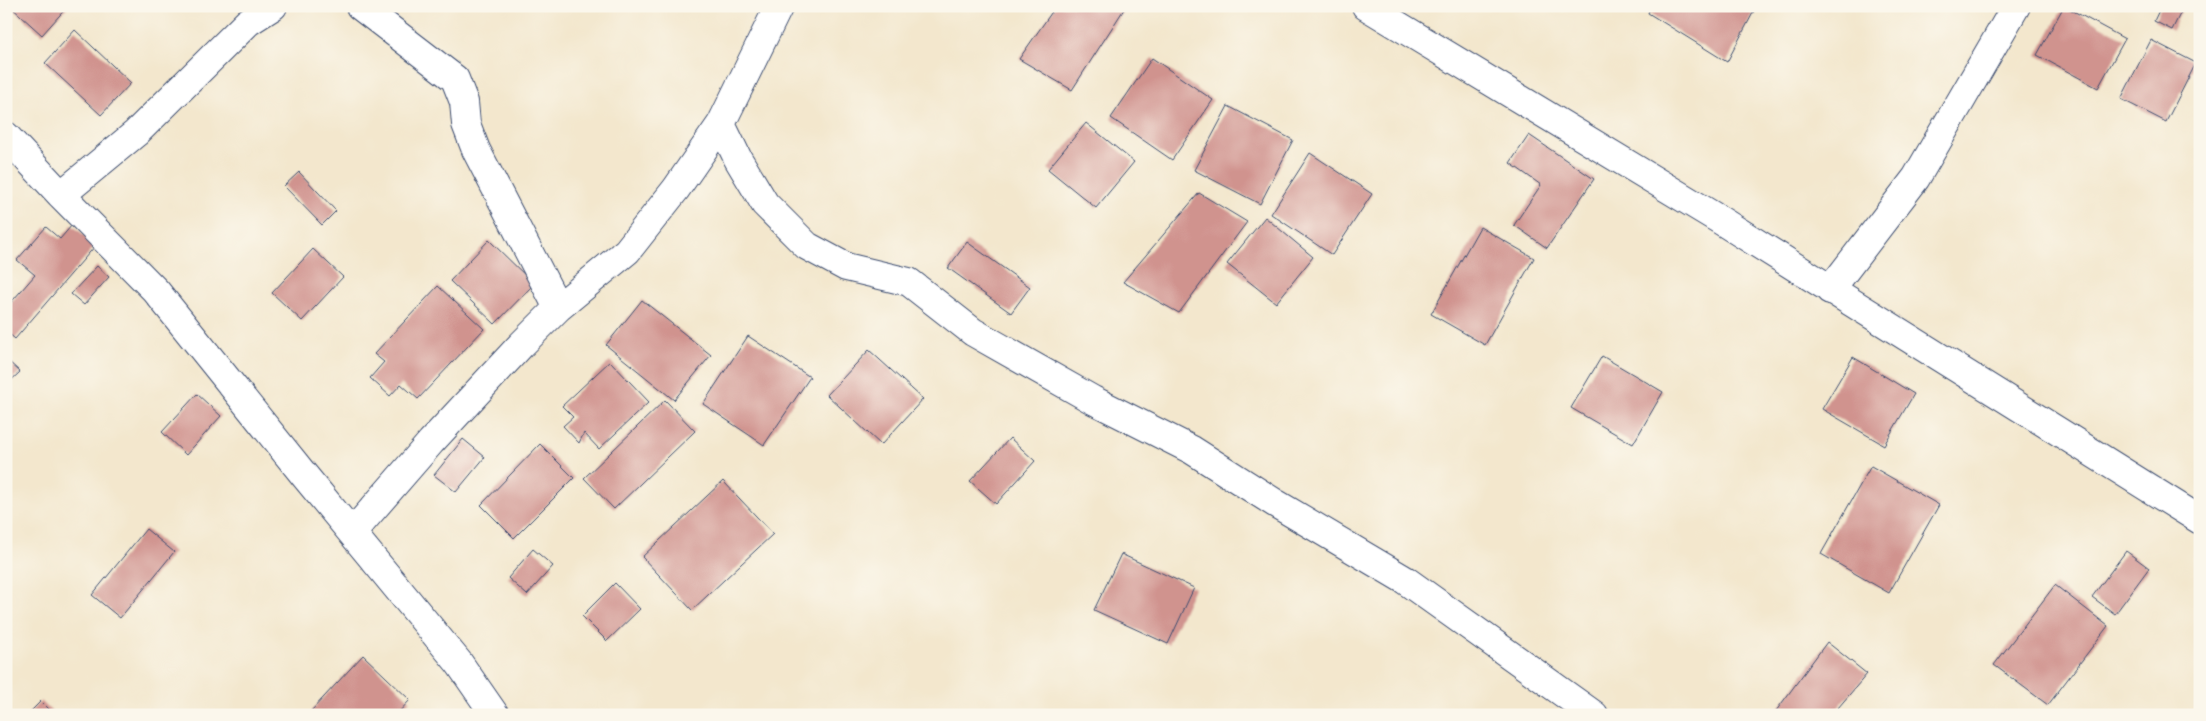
<svg xmlns="http://www.w3.org/2000/svg" width="2206" height="721" font-family="'Comic Neue',sans-serif">
<rect width="100%" height="100%" fill="#fbf7ec"/>
<filter id="ink" filterUnits="userSpaceOnUse"><feTurbulence type="fractalNoise" baseFrequency=".02" numOctaves="2"/><feDisplacementMap in="SourceGraphic" scale="10" xChannelSelector="R" yChannelSelector="G"/><feConvolveMatrix kernelMatrix="1 2 1 2 8 2 1 2 1" color-interpolation-filters="sRGB"/></filter>
<filter id="wash" filterUnits="userSpaceOnUse"><feTurbulence type="fractalNoise" baseFrequency=".0096" numOctaves="4" result="noise"/><feDisplacementMap in="SourceGraphic" scale="20" xChannelSelector="R" yChannelSelector="G"/><feGaussianBlur stdDeviation="1.12" result="paint"/><feColorMatrix in="noise" values="0 0 0 0 0 0 0 0 0 0 0 0 0 0 0 0 0 1.4 0 .05"/><feComposite in="paint" operator="in"/></filter>
<g filter="url(#wash)">
<rect width="100%" height="100%" fill="#f3e7cd"/>
<g id="blocks">
<path fill="#d0938e" d="M 10,6 L 68,6 L 42,35 Z
M 1056,6 L 1126,6 L 1072,90 L 1019,59 Z
M 1651,6 L 1746,6 L 1754,11 L 1727,62 L 1648,13 Z
M 2064,6 L 2125,39 L 2098,88 L 2037,55 Z
M 2161,6 L 2184,6 L 2172,30 L 2154,21 Z
M 75,30 L 131,83 L 101,115 L 45,63 Z
M 2151,40 L 2196,63 L 2166,122 L 2121,99 Z
M 1152,58 L 1213,100 L 1172,160 L 1111,118 Z
M 1228,106 L 1293,140 L 1260,204 L 1194,170 Z
M 1086,123 L 1134,162 L 1096,208 L 1048,169 Z
M 1529,135 L 1594,179 L 1547,248 L 1514,225 L 1541,185 L 1510,163 Z
M 1310,153 L 1372,194 L 1332,255 L 1271,214 Z
M 299,172 L 336,211 L 322,225 L 284,186 Z
M 1199,193 L 1247,222 L 1179,313 L 1123,282 Z
M 1265,217 L 1313,257 L 1276,303 L 1227,264 Z
M 72,225 L 96,245 L 15,339 L 6,331 L 6,308 L 35,275 L 17,260 L 46,227 L 60,239 Z
M 1480,227 L 1534,258 L 1485,345 L 1431,314 Z
M 489,240 L 534,284 L 495,324 L 450,281 Z
M 967,242 L 1030,287 L 1011,313 L 948,268 Z
M 313,249 L 343,277 L 302,321 L 272,293 Z
M 97,266 L 109,277 L 84,305 L 71,294 Z
M 438,286 L 484,329 L 418,399 L 401,384 L 390,396 L 370,378 L 384,362 L 374,354 Z
M 642,300 L 711,355 L 674,400 L 606,345 Z
M 748,336 L 810,377 L 764,445 L 703,404 Z
M 869,350 L 923,399 L 881,445 L 827,395 Z
M 1602,356 L 1663,392 L 1633,444 L 1571,408 Z
M 1853,357 L 1914,394 L 1884,445 L 1822,409 Z
M 6,359 L 20,372 L 6,385 Z
M 610,361 L 649,402 L 599,449 L 584,433 L 579,443 L 563,426 L 573,417 L 562,406 Z
M 197,394 L 221,416 L 186,455 L 162,432 Z
M 665,400 L 695,431 L 614,509 L 584,478 Z
M 1010,438 L 1035,461 L 996,504 L 970,481 Z
M 463,439 L 485,457 L 456,492 L 434,475 Z
M 540,444 L 574,478 L 514,538 L 481,505 Z
M 1871,466 L 1939,505 L 1889,593 L 1821,554 Z
M 723,481 L 773,534 L 692,610 L 642,557 Z
M 146,529 L 174,552 L 120,618 L 92,595 Z
M 533,549 L 553,566 L 527,595 L 508,578 Z
M 2126,551 L 2149,568 L 2115,614 L 2092,597 Z
M 1121,554 L 1194,588 L 1168,644 L 1094,610 Z
M 615,583 L 640,609 L 607,641 L 582,616 Z
M 2055,585 L 2108,626 L 2048,705 L 1994,665 Z
M 1827,642 L 1867,674 L 1832,715 L 1773,715 Z
M 363,655 L 410,700 L 396,715 L 315,715 L 311,711 Z
M 41,701 L 55,715 L 27,715 Z"/>
</g>
</g>
<g filter="url(#ink)">
<use href="#blocks" fill-opacity="0" stroke="#3b4b6f" stroke-width="1"/>
<g fill="none" stroke-linecap="round" stroke-linejoin="round">
<g stroke="#3b4b6f" stroke-width="30">
<path id="minor" d="M 360,6 L 455,79 L 464,102 L 466,124 L 476,150 L 558,308
M 1366,6 L 1720,220 L 2200,520
M 721,124 L 738,159 L 765,204 L 807,246 L 846,267 L 909,282 L 973,332 L 1093,400 L 1192,450 L 1275,503 L 1405,580 L 1594,715
M 6,136 L 61,195 L 156,291 L 304,475 L 459,663 L 495,715
M 61,195 L 136,133 L 248,22 L 273,6
M 1830,290 L 1916,178 L 2016,6
M 352,533 L 431,442 L 521,345 L 558,308 L 627,251 L 676,189 L 721,124 L 779,6"/>
</g>
<use href="#minor" stroke="#fff" stroke-width="28"/>
</g>
</g>
<rect width="2206" height="721" fill="none" stroke="#fbf7ec" stroke-width="25"/>
</svg>
